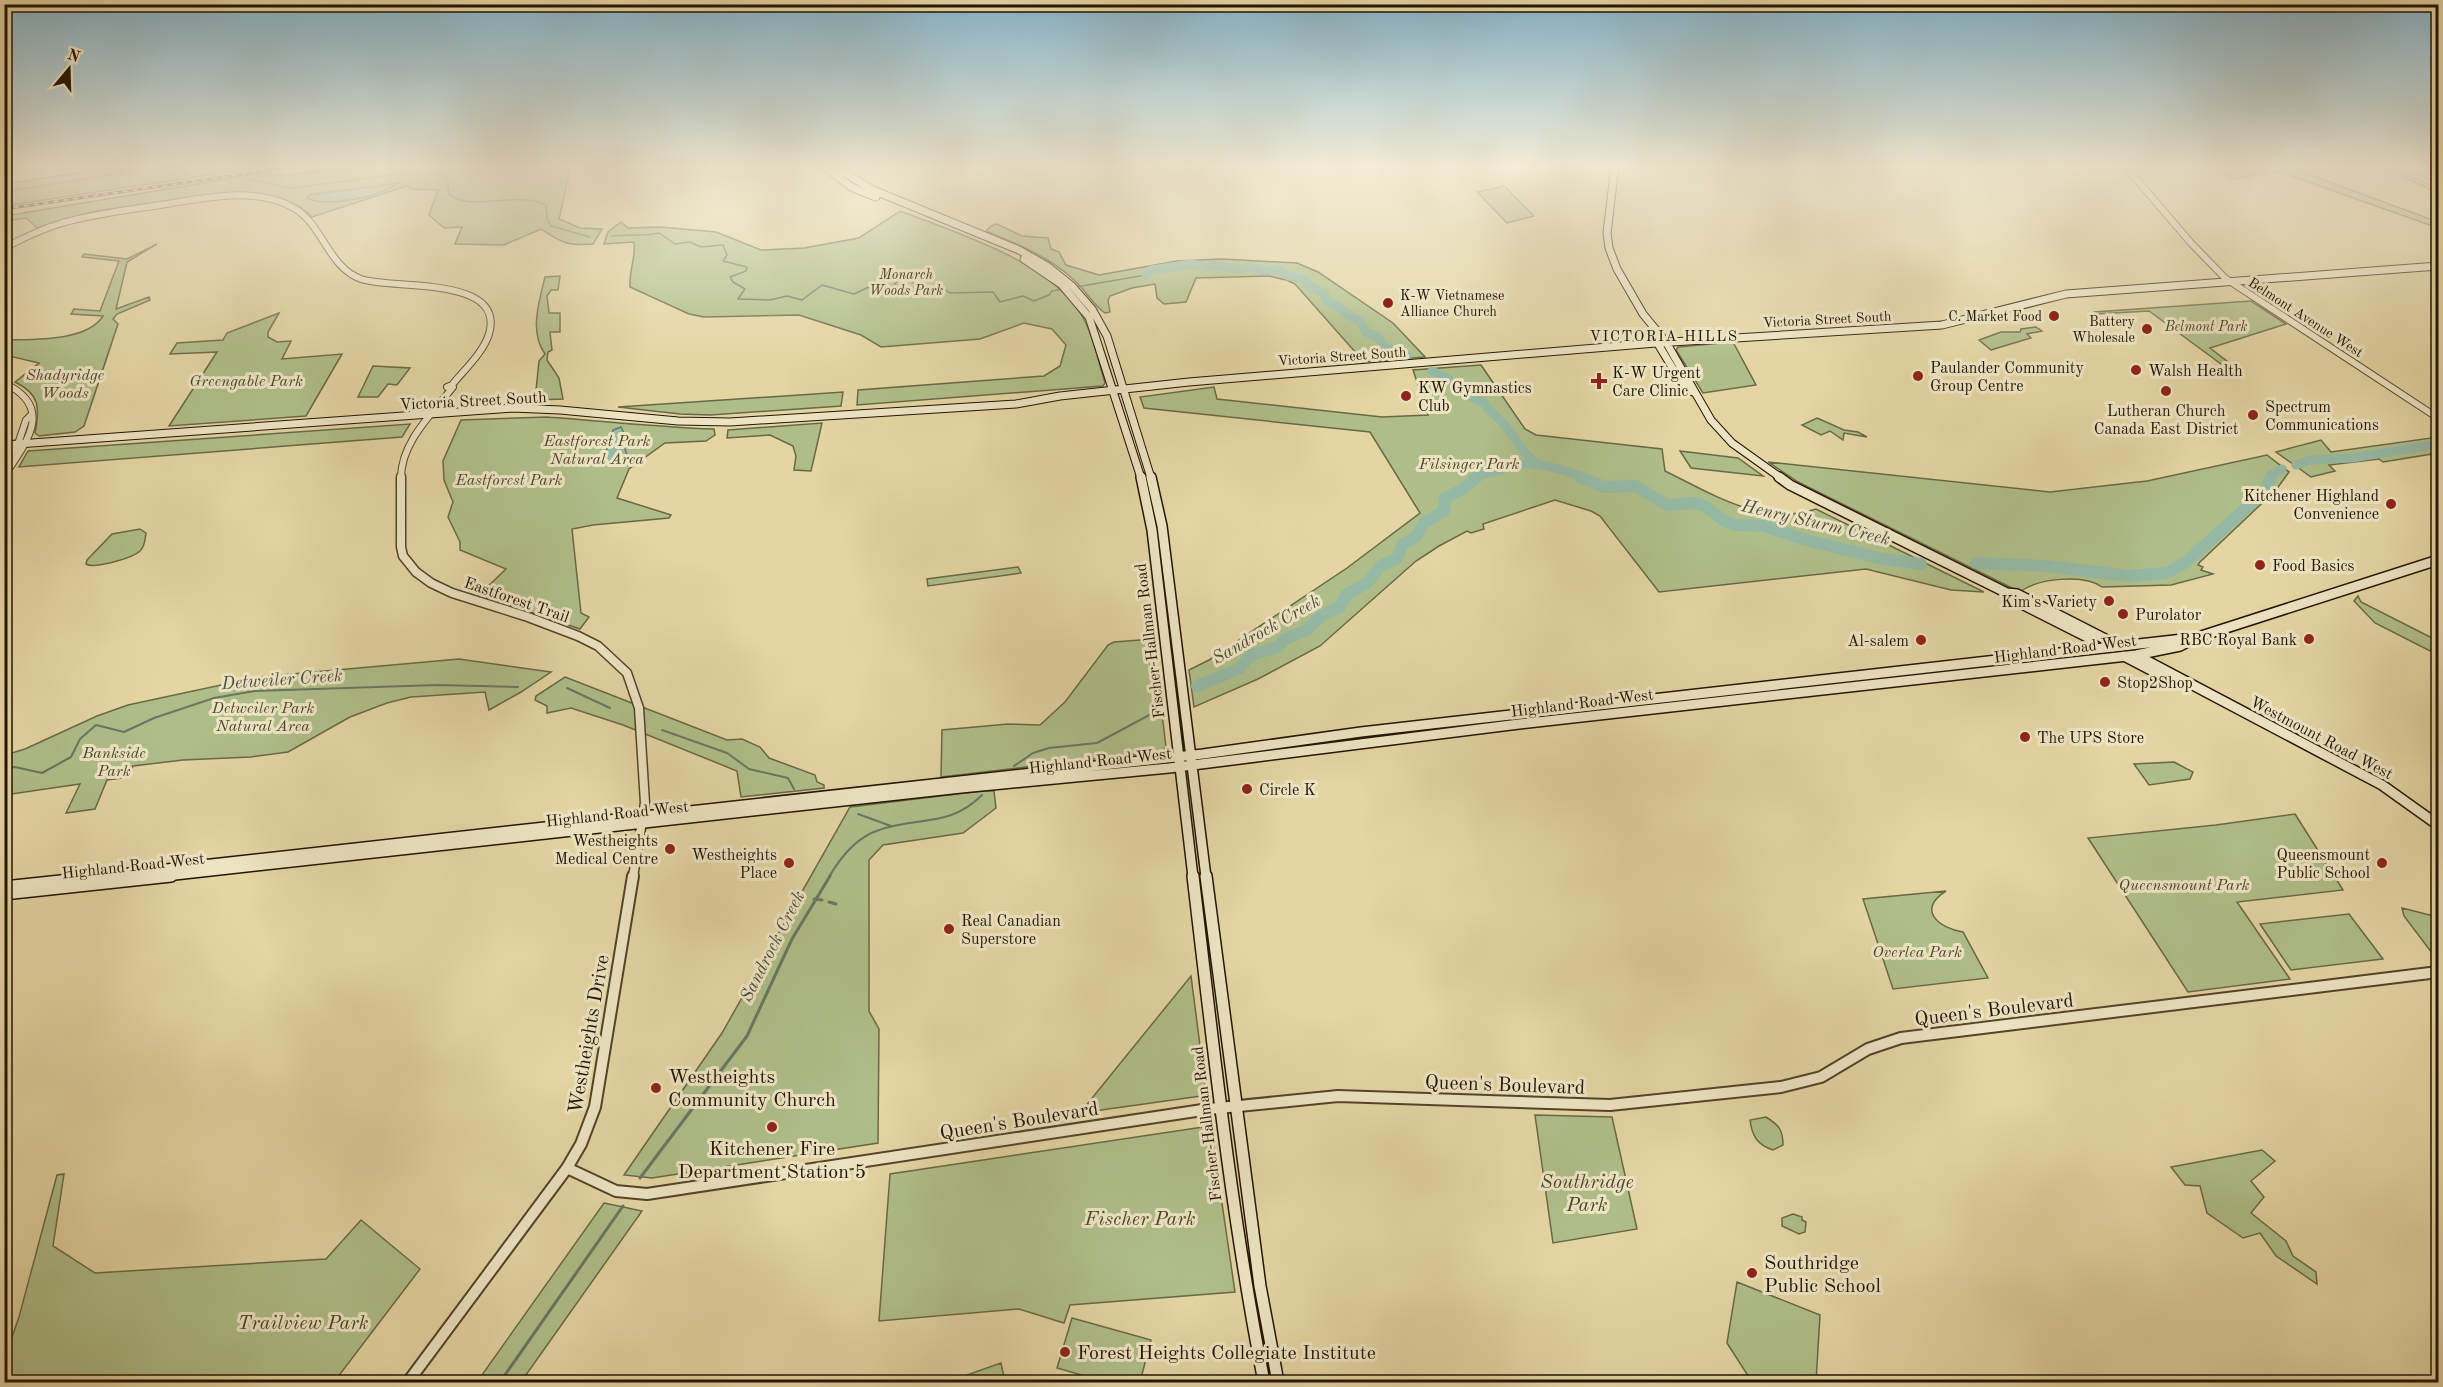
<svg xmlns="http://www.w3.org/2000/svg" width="2443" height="1387" font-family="'Old Standard TT',serif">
<rect width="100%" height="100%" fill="#e4d5a3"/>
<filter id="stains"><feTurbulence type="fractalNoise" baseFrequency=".00333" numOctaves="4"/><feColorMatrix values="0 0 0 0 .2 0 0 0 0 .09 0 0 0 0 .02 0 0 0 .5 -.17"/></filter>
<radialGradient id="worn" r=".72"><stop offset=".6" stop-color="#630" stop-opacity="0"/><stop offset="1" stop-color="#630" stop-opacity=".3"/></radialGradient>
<path fill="#afbe89" stroke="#696946" stroke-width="1.5" d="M 125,166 L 267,166 L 5,206 L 5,184 Z
M 357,166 L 571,166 L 559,219 L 580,228 L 602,229 L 593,244 C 569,246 561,243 541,229 L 504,245 L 455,244 L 462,227 L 444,228 L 429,215 L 438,190 L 411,189 L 407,186 L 312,217 C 292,196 262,192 233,193 L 96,211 L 37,228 L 26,218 L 5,221 L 5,216 L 258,174 L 288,175 Z
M 2261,166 L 2286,166 L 2438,222 L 2438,228 L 2280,172 L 2250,176 L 2249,174 L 2248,177 L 2232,179 L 2224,174 L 2271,170 L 2259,169 Z
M 2380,166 C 2409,166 2414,170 2438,185 L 2438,193 Z
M 1504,186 L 1534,216 L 1507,223 L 1477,192 Z
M 900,211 C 957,233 1047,260 1081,314 C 1093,334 1098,360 1105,383 L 1103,386 L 857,405 L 858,390 L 1044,376 L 1060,366 L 1066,345 L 1052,329 L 1024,323 L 980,339 L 881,347 L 861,335 L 799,315 L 704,317 L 689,314 L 630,287 C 629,268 636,259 634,242 L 604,244 L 608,232 L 621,222 L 628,228 L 661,227 L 716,232 L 761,250 L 804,248 L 859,238 Z
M 997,224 L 1022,236 L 1048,238 L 1051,249 L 1059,252 L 1066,265 L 1099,275 L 1177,261 L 1222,259 L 1297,263 L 1318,272 L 1393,323 L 1425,357 L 1364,362 L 1295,284 L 1286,280 L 1269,276 L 1196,278 L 1186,302 L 1164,304 L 1157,298 L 1155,284 L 1132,288 L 1110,296 L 1108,300 L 1110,312 L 1105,313 C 1093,305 1085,289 1073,279 C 1048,256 1017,244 986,231 L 991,226 Z
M 157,244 L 127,262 L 116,309 L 149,297 L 150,300 L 117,314 L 113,319 L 118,324 L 84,426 L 75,432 L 39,436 L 35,433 C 40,408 40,394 15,382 L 39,363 L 5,355 L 5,340 C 32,339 87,342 103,316 L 71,314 L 74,309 L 100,311 L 119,261 L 82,257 L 84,254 L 127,259 Z
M 560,276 L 558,290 L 551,290 L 547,296 L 549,313 L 560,313 L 560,332 L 550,332 L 552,350 L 548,352 L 547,360 L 559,378 L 563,399 L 535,400 L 539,361 L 545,354 C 529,332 539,302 545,277 Z
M 2251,301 L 2286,324 L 2210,348 L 2228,362 L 2221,364 L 2149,311 L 2097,314 L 2095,312 Z
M 279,313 L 268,332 L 268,337 L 277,342 L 291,341 L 282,359 L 342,354 L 306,416 L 169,426 L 217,352 L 170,354 L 177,343 L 223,340 L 227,333 Z
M 2036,327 L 2042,331 L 2027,334 L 2031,338 L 1991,350 L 1979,340 L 2001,332 L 2020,332 L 2021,329 Z
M 1733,342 L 1756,385 L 1703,393 L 1676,350 L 1678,347 Z
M 1481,365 L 1525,429 L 1536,435 L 1662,449 L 1665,471 C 1712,494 1763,527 1816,509 L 1984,592 L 1951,590 L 1866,569 L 1659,592 L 1600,516 L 1591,511 L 1555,500 L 1483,524 L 1484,529 L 1471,533 L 1467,531 L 1439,546 L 1416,561 L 1320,646 L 1258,679 L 1194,707 L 1189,670 L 1209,660 L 1347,568 L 1420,513 L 1370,432 L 1144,408 L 1140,397 L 1214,387 L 1217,399 L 1382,417 L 1428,415 L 1413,370 Z
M 373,366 L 410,368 L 397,385 L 388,384 L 378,397 L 358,397 Z
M 843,392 L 841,406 L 710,415 L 680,414 L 618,407 Z
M 547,417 C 604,421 656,427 714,429 L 715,435 L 706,441 L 665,443 L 629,469 L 617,498 L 671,515 L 669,518 L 593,525 L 572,529 L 581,613 L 589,617 L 580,629 L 479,595 L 506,569 L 460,550 L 460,542 L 448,517 L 453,502 L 444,480 L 443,461 L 461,420 Z
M 1817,418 L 1844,430 L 1858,432 L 1867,437 L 1844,433 L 1843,440 L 1830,431 L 1821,435 L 1802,425 Z
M 822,423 L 811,471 L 794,470 L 796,456 L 793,446 L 770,435 L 727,438 L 728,430 Z
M 410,424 L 402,437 L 19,467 L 28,451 Z
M 2438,437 L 2438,453 L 2383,462 L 2379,459 L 2329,465 L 2335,471 L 2311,477 L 2276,452 L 2321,440 L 2331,452 Z
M 1680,451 L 1738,458 L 1763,476 L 1691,468 Z
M 2267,455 L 2289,472 L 2276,490 L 2200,562 L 2198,565 L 2203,567 L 2201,570 L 2213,574 L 2171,585 L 2102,587 C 2084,574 2038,578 2020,592 L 1798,482 L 1768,462 L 2050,492 L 2147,481 Z
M 140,529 L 146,533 C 145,539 145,547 140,551 C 133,558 94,569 86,564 L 87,560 L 112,534 Z
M 1018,567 L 1021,573 L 928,586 L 927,579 Z
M 2358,596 L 2361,602 L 2438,641 L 2438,655 L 2375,623 L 2354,601 Z
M 1153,639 L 1166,747 L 1162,751 L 941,777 L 942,730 L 1008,724 L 1040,725 L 1065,702 L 1108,645 L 1114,642 Z
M 459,659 L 551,672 L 521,692 L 489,710 L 485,692 L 411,697 L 387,703 L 350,717 L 288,752 L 251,757 L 183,760 L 133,766 L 129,777 L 107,780 L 95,809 L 66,813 L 80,784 L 5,795 L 5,755 L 25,749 L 97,716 L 128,705 L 258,677 Z
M 565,677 L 727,740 L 742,739 L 760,747 L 769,758 L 815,775 L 817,782 L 824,785 L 824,788 L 741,797 L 737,771 L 623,725 L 571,708 L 547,713 L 547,706 L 535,700 L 536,696 Z
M 2174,762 L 2193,772 L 2190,779 L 2149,785 L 2134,764 Z
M 982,791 L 994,791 L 996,808 L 963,833 L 883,845 L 869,860 L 869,1011 L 879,1029 L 878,1143 L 652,1178 L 624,1175 L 722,1033 L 850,807 Z
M 2295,814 L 2343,890 L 2237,902 L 2290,979 L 2188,992 L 2088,838 L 2216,825 Z
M 1946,891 C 1916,910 1939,928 1963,932 L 1988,978 L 1893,989 L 1863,899 Z
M 2402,908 L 2438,917 L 2438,961 L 2404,916 Z
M 2349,914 L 2383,959 L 2291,970 L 2260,924 Z
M 1191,976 L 1206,1092 L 1201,1096 L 1080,1113 Z
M 1535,1115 L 1612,1117 L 1637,1229 L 1553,1243 Z
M 1766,1117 C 1779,1125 1783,1130 1783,1145 L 1773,1150 C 1758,1145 1752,1137 1750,1120 Z
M 1203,1127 L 1209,1130 L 1212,1135 L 1235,1292 L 1070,1305 L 1064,1323 L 1019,1309 L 879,1321 L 890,1174 Z
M 2262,1150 L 2275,1161 L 2251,1181 L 2264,1197 L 2251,1213 L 2286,1241 L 2293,1256 L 2316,1272 L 2317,1284 L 2276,1256 L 2260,1233 L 2243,1238 L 2207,1213 L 2200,1186 L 2185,1185 L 2171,1167 Z
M 64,1174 L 53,1246 L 95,1273 L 326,1259 L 361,1220 L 420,1269 L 334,1382 L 5,1382 L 5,1357 L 19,1317 L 57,1175 Z
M 604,1203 L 642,1211 L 521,1382 L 477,1382 Z
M 1793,1214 L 1802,1217 L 1802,1220 L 1806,1222 L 1805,1232 L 1799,1234 L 1782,1226 L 1782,1218 Z
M 1737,1282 L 1820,1315 L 1816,1382 L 1752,1382 L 1727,1343 Z
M 1072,1318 L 1151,1340 L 1140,1382 L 1106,1382 L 1057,1368 Z
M 1001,1363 L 1005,1382 L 947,1382 Z"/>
<path fill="#95b9a5" stroke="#677764" stroke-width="1.5" d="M 398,183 C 381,197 326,208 307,198 L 309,195 Z
M 621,427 L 624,433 L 622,441 L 627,455 L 620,462 L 612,465 L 607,463 L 605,455 L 613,430 Z"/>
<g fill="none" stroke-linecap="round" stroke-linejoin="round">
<path stroke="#677764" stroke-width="1.5" d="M 2389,166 L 2438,189
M 251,180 L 291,188 L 422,171 L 447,178 L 449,194 C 471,213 515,190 546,205 L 547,219 L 551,226 L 590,237
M 4,192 L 166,166
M 611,236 C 628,234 642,237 659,233 L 675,244 L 690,242 L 701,247 L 723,245 L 727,255 L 723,261 L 747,267 L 746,271 L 730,277 L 733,282 L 745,289 L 738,299 L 770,300 L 787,296 L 802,300 L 822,285 L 854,294 L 869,287 L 893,286 L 900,278 L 908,277 L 920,291 L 940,286 L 950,293 L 993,292 L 1000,302 L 1023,296 L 1034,301 L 1049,295 L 1052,291 L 1064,289
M 1076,287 L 1146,275"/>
<path stroke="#677764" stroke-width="2" d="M 567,688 L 610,708
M 662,730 L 727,753 L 749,769 L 788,778 L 794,789
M 1014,766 L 1033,753 L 1049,748 L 1097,743 L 1153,713
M 4,769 L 15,767 L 42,773 L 71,757 L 80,739 L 96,725 L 124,732 L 154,718 L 214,698 L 255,691 L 437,685 L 518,687
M 858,814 L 891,826
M 829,877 C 840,858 857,837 879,830 C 918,816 949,828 982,795"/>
<path stroke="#677764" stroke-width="3" d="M 814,899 L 822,900
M 829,902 L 836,904
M 640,1178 L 747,1036 L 792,939 L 830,876
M 500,1382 L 623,1206"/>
<path stroke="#95b9a5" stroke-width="9" d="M 1146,275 L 1151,270 L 1191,264 L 1207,267 L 1220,265 L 1236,269 L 1250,267 L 1266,271 L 1277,269 L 1288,276 L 1304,279 L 1310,287 L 1324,293 L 1327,302 L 1340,307 L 1346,314 L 1360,321 L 1366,332 L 1378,337 L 1385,347 L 1407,356
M 1432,371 L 1460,385 L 1469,396 L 1485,403 C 1491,416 1497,415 1504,424 C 1515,438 1523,454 1538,465
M 2296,465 L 2311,460 L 2352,458 L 2438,444
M 1475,478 L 1480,474 C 1498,474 1508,465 1522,464 C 1543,463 1565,470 1584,478
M 2270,478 L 2272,474 L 2282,469"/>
<path stroke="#95b9a5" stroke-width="12" d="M 1580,477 L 1604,487 L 1636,486 L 1667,505 L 1695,503 L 1705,506 L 1726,522 L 1736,525 L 1764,526 L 1806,540 L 1883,559 L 1921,564
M 1976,563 L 2047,566 L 2128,576 L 2167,573 L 2186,562 L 2265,491 L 2271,477
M 1197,686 L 1239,669 L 1251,655 L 1278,647 L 1283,640 L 1307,630 L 1321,616 L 1340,607 L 1346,595 L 1367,583 L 1382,565 L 1397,559 L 1402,545 L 1416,537 L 1424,523 L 1444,511 L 1445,498 L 1463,489 L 1477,477"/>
<g stroke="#53442b" stroke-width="8">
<path id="tertiary-far2" d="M 2125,166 L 2191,243 L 2225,278 L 2438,418
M 4,248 C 23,238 42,229 62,223 C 94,214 127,210 160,205 C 202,199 254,185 294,208 C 323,225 328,267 361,279 C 392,290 506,275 489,334 C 483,353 464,370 452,385 L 447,387
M 4,383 C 55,407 27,442 4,476
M 4,465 L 18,444 L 26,420 L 32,414
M 401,478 C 401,442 432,414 453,387 L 452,385"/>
</g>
<g stroke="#53442b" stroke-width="11">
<path id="tertiary-far1" d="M 401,477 L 401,547 L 403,556 L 416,572 L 431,583 L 452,593 L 528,617 L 578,636 L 598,646 L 627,673 L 639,708 L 645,803 L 633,877"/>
</g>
<g stroke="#53442b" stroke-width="14">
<path id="tertiary" d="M 567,1168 L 616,1191 L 647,1194 L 1209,1109 L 1338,1096 L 1610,1105 L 1781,1087 L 1821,1077 L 1868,1049 L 1901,1038 L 2438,972
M 408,1382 L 567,1168 L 581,1144 L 595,1107 L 633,876"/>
</g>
<g stroke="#231403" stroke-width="9">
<path id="secondary-far2" d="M 824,166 L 851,187 L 876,197
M 834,166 L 873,190 L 1019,250 L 1047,266 L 1072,286 L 1092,309 L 1107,336 L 1151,478
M 1615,166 L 1607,233 L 1609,248 L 1617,269 L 1643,314 L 1666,342 L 1711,420 L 1732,443 L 1781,478
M 1024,259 L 1061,284 L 1089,317 L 1141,478
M 1655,339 L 1684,387 L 1693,392
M 4,445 L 512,408 L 560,410 L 678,421 L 730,422 L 1016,404 L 1060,396 L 1189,382 L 1656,343 L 1942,325 L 2066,294 L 2438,266"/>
</g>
<g stroke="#231403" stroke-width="12">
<path id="secondary-far1" d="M 1141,477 L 1152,530 L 1193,877
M 1151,477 L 1162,526 L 1206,877
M 1779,477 L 1790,485 L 2007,593 L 2017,594 L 2119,646
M 2007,593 L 2012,599 L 2091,639
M 2136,655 L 2382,785 L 2438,825
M 2124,656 L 2172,681 L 2186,683
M 94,877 L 1203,754 L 1361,732 L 2192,638
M 157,877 L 961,788 L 1169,768 L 1519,724 L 2136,655 L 2180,646 L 2195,638 L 2438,560"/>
</g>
<g stroke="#231403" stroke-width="14">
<path id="secondary" d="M 1193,876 C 1213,1045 1231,1214 1264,1382
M 1206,876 L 1260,1286 L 1278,1382
M 4,887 L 108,876
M 4,894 L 171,876"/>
</g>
<use href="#tertiary-far2" stroke="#ede4c3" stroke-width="6"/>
<use href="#tertiary-far1" stroke="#ede4c3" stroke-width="8"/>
<use href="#tertiary" stroke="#ede4c3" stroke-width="10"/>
<use href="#secondary-far2" stroke="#ede4c3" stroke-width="7"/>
<use href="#secondary-far1" stroke="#ede4c3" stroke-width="9"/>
<use href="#secondary" stroke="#ede4c3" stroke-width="11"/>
<g stroke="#231403" stroke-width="3">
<path id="rail" d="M 4,209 L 299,166"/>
</g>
<use href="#rail" stroke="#ede4c3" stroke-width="1.5" stroke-dasharray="5" stroke-linecap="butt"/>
</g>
<linearGradient id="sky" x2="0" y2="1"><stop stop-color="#87b6cd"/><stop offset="0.46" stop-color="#f3ecd6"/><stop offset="1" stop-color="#f3ecd6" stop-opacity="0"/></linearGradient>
<rect width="2443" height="361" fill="url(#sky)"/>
<g fill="#8f2418" stroke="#ede4c3" stroke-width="2">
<circle cx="1388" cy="303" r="6"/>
<circle cx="2054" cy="316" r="6"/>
<circle cx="2147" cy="329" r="6"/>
<circle cx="2136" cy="370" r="6"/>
<circle cx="1918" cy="376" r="6"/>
<path d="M1596 372h6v6h6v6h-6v6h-6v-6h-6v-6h6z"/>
<circle cx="2166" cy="391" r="6"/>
<circle cx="1406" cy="396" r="6"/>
<circle cx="2253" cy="415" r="6"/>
<circle cx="2391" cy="504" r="6"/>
<circle cx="2260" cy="565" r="6"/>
<circle cx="2109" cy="601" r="6"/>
<circle cx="2123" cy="614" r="6"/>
<circle cx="2309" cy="639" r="6"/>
<circle cx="1921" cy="640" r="6"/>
<circle cx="2105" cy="682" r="6"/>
<circle cx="2025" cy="737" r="6"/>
<circle cx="1247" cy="789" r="6"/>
<circle cx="670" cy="849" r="6"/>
<circle cx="789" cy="863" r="6"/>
<circle cx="2382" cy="863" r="6"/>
<circle cx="949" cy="929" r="6"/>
<circle cx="656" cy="1088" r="6"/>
<circle cx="772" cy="1127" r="6"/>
<circle cx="1752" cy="1273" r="6"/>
<circle cx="1065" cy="1352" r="6"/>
</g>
<g text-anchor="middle" stroke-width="6" stroke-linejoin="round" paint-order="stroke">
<g font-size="14" font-style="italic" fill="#4d472b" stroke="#ede4c3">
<text x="906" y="279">Monarch<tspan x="906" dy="16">Woods Park</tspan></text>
<text x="2206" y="331">Belmont Park</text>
</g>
<g font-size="14" fill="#231403" stroke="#ede4c3" text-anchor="end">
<text x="1400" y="300" text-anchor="start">K-W Vietnamese<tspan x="1400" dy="16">Alliance Church</tspan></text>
<text x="2042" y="321">C. Market Food</text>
<text x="2135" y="326">Battery<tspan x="2135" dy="16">Wholesale</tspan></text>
</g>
<g font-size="14" fill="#231403" stroke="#ede4c3">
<text transform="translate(2306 317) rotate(33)" y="5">Belmont Avenue West</text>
<text transform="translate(1827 319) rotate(-3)" y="5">Victoria Street South</text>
<text transform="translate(1342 356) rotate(-4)" y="5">Victoria Street South</text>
</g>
<g font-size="15" letter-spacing="1.5" fill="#231403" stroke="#ede4c3">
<text x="1664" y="341">VICTORIA HILLS</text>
</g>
<g font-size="16" fill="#231403" stroke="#ede4c3" text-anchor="start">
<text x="1930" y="373">Paulander Community<tspan x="1930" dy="18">Group Centre</tspan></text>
<text x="2148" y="376">Walsh Health</text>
<text x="1612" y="378">K-W Urgent<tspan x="1612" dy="18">Care Clinic</tspan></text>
<text x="1418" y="393">KW Gymnastics<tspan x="1418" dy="18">Club</tspan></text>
<text x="2265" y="412">Spectrum<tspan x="2265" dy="18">Communications</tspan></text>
<text x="2166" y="416" text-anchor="middle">Lutheran Church<tspan x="2166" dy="18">Canada East District</tspan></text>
<text x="2379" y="501" text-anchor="end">Kitchener Highland<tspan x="2379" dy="18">Convenience</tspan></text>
<text x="2272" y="571">Food Basics</text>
<text x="2097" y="607" text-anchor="end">Kim's Variety</text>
<text x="2135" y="620">Purolator</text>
<text x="2297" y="645" text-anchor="end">RBC Royal Bank</text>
<text x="1909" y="646" text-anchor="end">Al-salem</text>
<text x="2117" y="688">Stop2Shop</text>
<text x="2037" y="743">The UPS Store</text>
<text x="1259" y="795">Circle K</text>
<text x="658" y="846" text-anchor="end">Westheights<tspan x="658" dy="18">Medical Centre</tspan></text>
<text x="777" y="860" text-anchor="end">Westheights<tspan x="777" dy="18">Place</tspan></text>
<text x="2370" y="860" text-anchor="end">Queensmount<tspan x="2370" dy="18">Public School</tspan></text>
<text x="961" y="926">Real Canadian<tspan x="961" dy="18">Superstore</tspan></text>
</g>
<g font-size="16" font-style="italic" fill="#4d472b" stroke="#ede4c3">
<text x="65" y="380">Shadyridge<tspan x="65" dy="18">Woods</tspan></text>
<text x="246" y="386">Greengable Park</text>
<text x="597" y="446">Eastforest Park<tspan x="597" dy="18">Natural Area</tspan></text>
<text x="1469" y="469">Filsinger Park</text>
<text x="509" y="485">Eastforest Park</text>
<text x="263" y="713">Detweiler Park<tspan x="263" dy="18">Natural Area</tspan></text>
<text x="114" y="758">Bankside<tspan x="114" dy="18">Park</tspan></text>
<text x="2184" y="890">Queensmount Park</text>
<text x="1917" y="957">Overlea Park</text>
</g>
<g font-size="16" fill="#231403" stroke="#ede4c3">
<text transform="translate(473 400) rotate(-3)" y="6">Victoria Street South</text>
<text transform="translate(517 599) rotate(19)" y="6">Eastforest Trail</text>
<text transform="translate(1149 641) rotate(-97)" y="6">Fischer-Hallman Road</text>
<text transform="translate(2065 648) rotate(-7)" y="6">Highland Road West</text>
<text transform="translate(1582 702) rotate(-7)" y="6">Highland Road West</text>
<text transform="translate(2322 737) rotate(28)" y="6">Westmount Road West</text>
<text transform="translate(1100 760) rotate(-6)" y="6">Highland Road West</text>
<text transform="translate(617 813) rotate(-6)" y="6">Highland Road West</text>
<text transform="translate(133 865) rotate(-6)" y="6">Highland Road West</text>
<text transform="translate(1206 1124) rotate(-97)" y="6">Fischer-Hallman Road</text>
</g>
<g font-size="18" font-style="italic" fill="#4b4e3c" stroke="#ede4c3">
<text transform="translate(1816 522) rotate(13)" y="6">Henry Sturm Creek</text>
<text transform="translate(1266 629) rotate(-30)" y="6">Sandrock Creek</text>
<text transform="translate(282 679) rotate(-4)" y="6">Detweiler Creek</text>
<text transform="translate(772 946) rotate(-63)" y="6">Sandrock Creek</text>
</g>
<g font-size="20" fill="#231403" stroke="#ede4c3">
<text transform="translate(1994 1009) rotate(-7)" y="7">Queen's Boulevard</text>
<text transform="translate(588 1034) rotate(-80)" y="7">Westheights Drive</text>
<text transform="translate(1505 1084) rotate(2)" y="7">Queen's Boulevard</text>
<text transform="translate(1019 1120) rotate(-9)" y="7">Queen's Boulevard</text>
</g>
<g font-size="20" fill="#231403" stroke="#ede4c3" text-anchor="start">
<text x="668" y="1083">Westheights<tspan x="668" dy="23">Community Church</tspan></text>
<text x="772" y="1155" text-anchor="middle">Kitchener Fire<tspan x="772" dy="23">Department Station 5</tspan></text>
<text x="1764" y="1269">Southridge<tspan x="1764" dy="23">Public School</tspan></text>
<text x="1077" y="1359">Forest Heights Collegiate Institute</text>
</g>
<g font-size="20" font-style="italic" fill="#4d472b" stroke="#ede4c3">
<text x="1587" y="1188">Southridge<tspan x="1587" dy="23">Park</tspan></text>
<text x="1140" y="1225">Fischer Park</text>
<text x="303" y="1329">Trailview Park</text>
</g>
</g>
<rect width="2443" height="1387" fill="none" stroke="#e4d5a3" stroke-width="24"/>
<rect x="6" y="6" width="2431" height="1375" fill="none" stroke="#231403" stroke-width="3"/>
<rect x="12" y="12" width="2419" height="1363" fill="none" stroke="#231403" stroke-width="1.5"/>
<g transform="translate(69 69) rotate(19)" stroke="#ede4c3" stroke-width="4.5" paint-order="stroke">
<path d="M0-4.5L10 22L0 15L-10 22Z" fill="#231403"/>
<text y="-9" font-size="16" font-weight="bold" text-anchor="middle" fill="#231403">N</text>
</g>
<rect width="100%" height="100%" filter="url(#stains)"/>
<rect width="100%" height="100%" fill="url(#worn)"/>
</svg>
